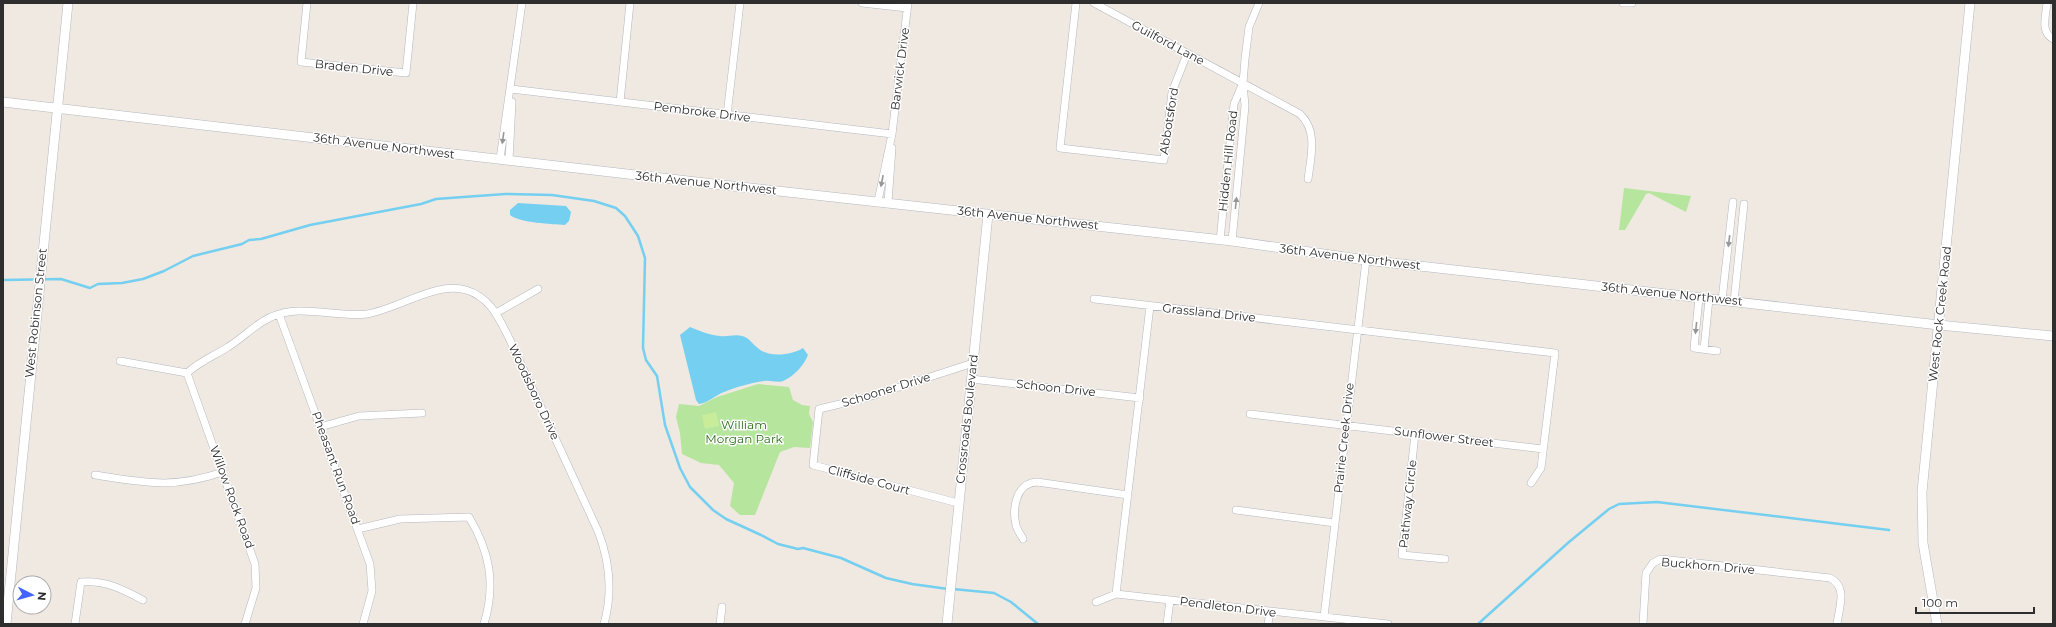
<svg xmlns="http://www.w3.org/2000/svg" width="2056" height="627" font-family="Montserrat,sans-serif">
<rect width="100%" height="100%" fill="#efe9e1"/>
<path fill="#b6e59e" d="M 1624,188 L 1691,196 L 1686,212 L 1649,193 L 1646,194 L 1625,230 L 1619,230 Z
M 758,384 L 789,387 L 793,400 L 802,405 L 810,406 L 809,414 L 813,422 L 810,448 L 794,447 L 780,452 L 755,515 L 740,515 L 730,506 L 734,483 L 719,465 L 701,463 L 682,454 L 680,433 L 676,417 L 679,404 L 699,406 L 717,397 Z"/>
<path fill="#c9ec9a" d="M 716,412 L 719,426 L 705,429 L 702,415 Z"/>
<path fill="#75cff0" d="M 518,203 L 566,206 L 571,212 L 569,221 L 565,225 C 552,224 520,223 510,215 L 510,210 Z
M 690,327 C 700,331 709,335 720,336 C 727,337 735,334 742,336 C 749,337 753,345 759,349 C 770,358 792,355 803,348 L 808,355 C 804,365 795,375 785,380 C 779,384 771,380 764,381 C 751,383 736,387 724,392 C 716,395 708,403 699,404 L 696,400 L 680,335 Z"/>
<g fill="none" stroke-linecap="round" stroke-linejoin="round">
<path stroke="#75cff0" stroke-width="2.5" d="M 3,280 L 61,279 L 90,288 L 98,284 L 122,283 L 143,279 L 164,271 L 193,256 L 242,244 L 249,240 L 261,239 L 310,225 L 421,204 L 436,199 L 505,194 L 552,195 L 594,201 L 616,208 L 625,216 L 638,236 L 645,258 L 643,348 L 646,360 L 657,376 L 665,425 L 680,468 L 690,487 L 713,510 L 726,519 L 761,535 L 778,544 L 798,549 L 803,548 L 841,558 L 886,578 L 912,584 L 948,589
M 953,589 L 994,593 L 1011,602 L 1038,624
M 1478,624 L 1569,542 L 1609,509 L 1619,504 L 1657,502 L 1889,530"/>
<g stroke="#b4b7c1" stroke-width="8">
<path id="street" d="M 307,3 L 301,62 L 406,73 L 413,3
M 862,3 L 907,8
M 1076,3 L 1060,148 L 1164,160 L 1172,92 L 1187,54
M 1094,3 L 1300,114 C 1318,131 1311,156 1308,179
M 1623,3 L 1632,3
M 2047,3 C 2046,15 2040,32 2053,39
M 511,89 L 892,134
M 620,102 L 630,3
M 727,115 L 740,3
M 500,159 L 522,3
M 509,160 L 512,102
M 878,201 L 892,134 L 908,3
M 888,202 L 892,148
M 1220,240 L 1234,104 L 1242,85
M 1232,241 L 1245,106 L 1243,83 L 1245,59 L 1249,27 L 1259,3
M 1699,298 L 1694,348 L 1717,351
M 1094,299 L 1555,353 L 1541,468 L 1531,483
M 1722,300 L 1733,202
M 1734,302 L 1744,204
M 496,313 L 538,289
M 279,314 L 370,564 L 372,591 L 363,624
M 1704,349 L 1709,299
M 120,361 L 187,373
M 187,373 C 200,361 214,356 228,347 C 243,338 255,324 271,317 C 301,303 335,318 367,314 C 398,309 436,281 466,290 C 490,297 499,318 509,338 L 598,531 C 610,562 613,592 604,624
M 187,373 L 255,564 L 256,588 L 245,624
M 971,379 L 1140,398
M 1250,414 L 1543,449
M 320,427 L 359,416 L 422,413
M 1415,434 L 1402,555 L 1445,559
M 95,475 C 147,483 172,489 223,472
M 958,503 L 813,465 L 819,409 L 865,398 L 973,363
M 1236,510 L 1335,523
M 358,529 L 400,519 L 469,517 C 490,552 496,584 484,624
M 1023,539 C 1021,535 1017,530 1016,525 C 1012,508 1016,483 1037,482 L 1128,495
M 1116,594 L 1150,306
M 1096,602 L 1116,594 L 1388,624
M 1324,617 L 1366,260
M 75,624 L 81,582 C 105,580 122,589 143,600
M 720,624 L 722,607
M 1167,624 L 1170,600
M 1268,624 L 1270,612
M 1643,624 L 1646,573 L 1653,563 L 1661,559 L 1830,578 C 1848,587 1839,607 1837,624"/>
</g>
<g stroke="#b4b7c1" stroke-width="10">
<path id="secondary" d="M 3,102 L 723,185 L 1232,241 L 1366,260 L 1649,292 L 1939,325 L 2053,336
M 6,624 L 68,3
M 947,624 L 988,214
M 1937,624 L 1923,543 L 1922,492 L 1970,3"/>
</g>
<use href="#street" stroke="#fff" stroke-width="7"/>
<use href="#secondary" stroke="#fff" stroke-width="9"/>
</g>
<defs><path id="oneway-solid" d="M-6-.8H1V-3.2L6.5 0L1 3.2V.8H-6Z"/></defs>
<g fill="#969696">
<use href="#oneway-solid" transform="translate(503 138) rotate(98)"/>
<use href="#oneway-solid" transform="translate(882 181) rotate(101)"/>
<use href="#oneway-solid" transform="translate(1236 203) rotate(-84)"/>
<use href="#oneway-solid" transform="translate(1729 241) rotate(97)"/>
<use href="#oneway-solid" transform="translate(1696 328) rotate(96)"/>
</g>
<g text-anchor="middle" stroke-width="3" stroke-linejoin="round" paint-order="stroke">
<g font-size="12" fill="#2e2e2e" stroke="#fff">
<text transform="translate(1168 43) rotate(28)" y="4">Guilford Lane</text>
<text transform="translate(354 68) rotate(6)" y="4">Braden Drive</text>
<text transform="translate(900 69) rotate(-83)" y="4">Barwick Drive</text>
<text transform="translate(702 112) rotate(7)" y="4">Pembroke Drive</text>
<text transform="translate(1169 121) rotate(-81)" y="4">Abbotsford</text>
<text transform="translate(384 146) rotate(7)" y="4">36th Avenue Northwest</text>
<text transform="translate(1228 161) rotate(-84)" y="4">Hidden Hill Road</text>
<text transform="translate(706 183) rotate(6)" y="4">36th Avenue Northwest</text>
<text transform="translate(1028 218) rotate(6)" y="4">36th Avenue Northwest</text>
<text transform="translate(1350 257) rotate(7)" y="4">36th Avenue Northwest</text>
<text transform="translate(1672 294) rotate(6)" y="4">36th Avenue Northwest</text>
<text transform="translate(36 313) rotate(-84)" y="4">West Robinson Street</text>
<text transform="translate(1209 313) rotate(6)" y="4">Grassland Drive</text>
<text transform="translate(1940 314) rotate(-84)" y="4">West Rock Creek Road</text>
<text transform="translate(1056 388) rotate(6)" y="4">Schoon Drive</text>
<text transform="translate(886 390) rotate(-17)" y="4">Schooner Drive</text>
<text transform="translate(534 392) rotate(65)" y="4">Woodsboro Drive</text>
<text transform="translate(967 419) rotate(-84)" y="4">Crossroads Boulevard</text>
<text transform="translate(1444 437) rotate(7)" y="4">Sunflower Street</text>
<text transform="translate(1344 438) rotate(-84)" y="4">Prairie Creek Drive</text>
<text transform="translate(336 468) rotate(70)" y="4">Pheasant Run Road</text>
<text transform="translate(869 480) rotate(15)" y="4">Cliffside Court</text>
<text transform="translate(232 497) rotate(70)" y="4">Willow Rock Road</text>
<text transform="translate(1408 504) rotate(-84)" y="4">Pathway Circle</text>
<text transform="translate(1708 566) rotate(5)" y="4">Buckhorn Drive</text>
<text transform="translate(1228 607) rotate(7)" y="4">Pendleton Drive</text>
</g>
<g font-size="12" fill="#2c6e1b" stroke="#fff">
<text x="744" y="429">William<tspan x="744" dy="14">Morgan Park</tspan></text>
</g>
</g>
<rect width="2056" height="627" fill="none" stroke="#2e2e2e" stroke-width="8"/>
<g transform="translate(32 595) rotate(96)"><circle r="19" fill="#ffffff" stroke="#ababab"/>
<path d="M0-3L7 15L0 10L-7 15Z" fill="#4264fb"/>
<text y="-6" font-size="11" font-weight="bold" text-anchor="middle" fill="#2e2e2e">N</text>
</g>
<path d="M1916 607v6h118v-6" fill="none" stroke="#2e2e2e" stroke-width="2"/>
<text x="1922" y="607" font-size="12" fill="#2e2e2e" stroke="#ffffff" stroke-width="3" paint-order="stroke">100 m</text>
</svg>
